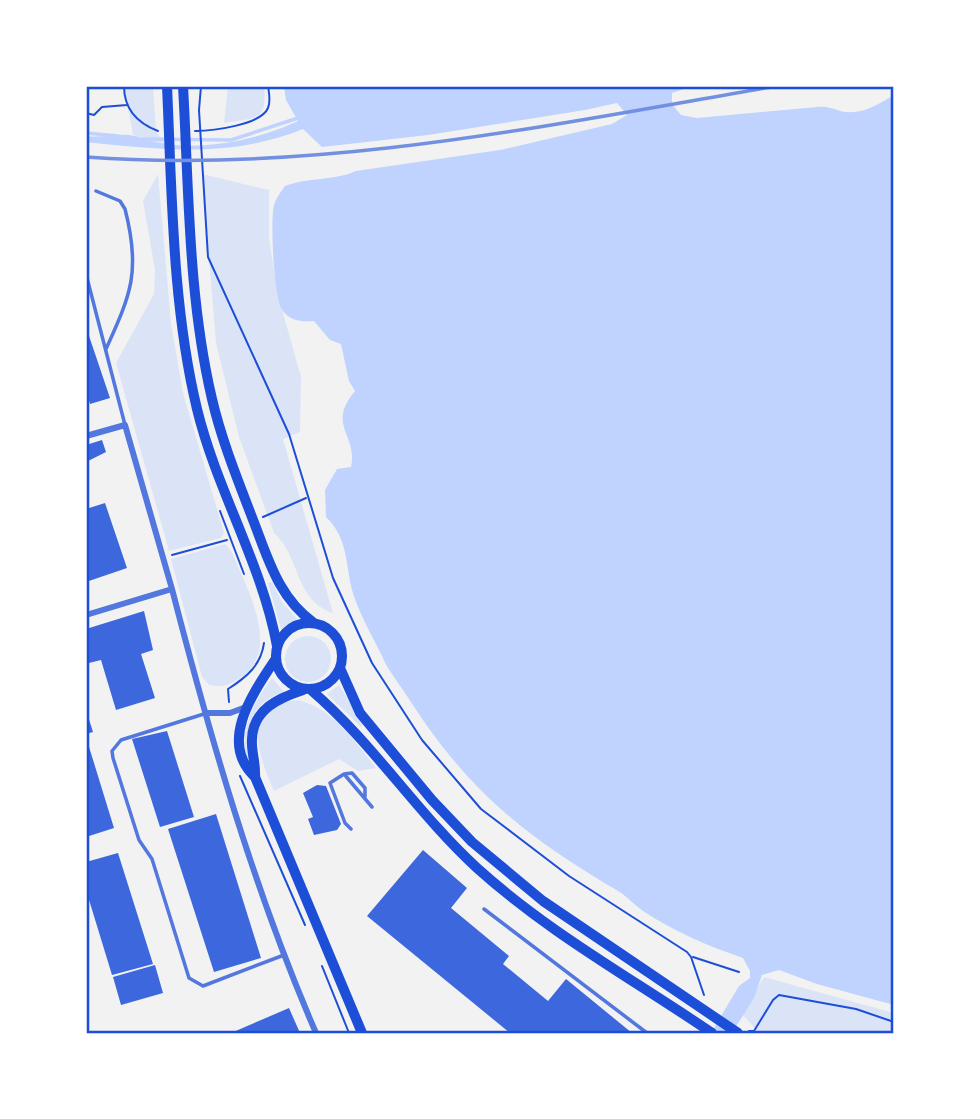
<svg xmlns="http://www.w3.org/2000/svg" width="980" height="1119" font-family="Figtree,sans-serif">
<rect width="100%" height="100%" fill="#f2f2f2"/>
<path fill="#dbe4f7" d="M 124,86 L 153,86 L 156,131 L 166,145 L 133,135 Z
M 228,86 L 264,86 C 268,122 254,118 224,123 Z
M 158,174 L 171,323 L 183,393 L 224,533 L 221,538 L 169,551 L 116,363 L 154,294 L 155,270 L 143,201 Z
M 202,174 L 269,190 L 269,238 L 278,295 L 301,377 L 300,432 L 283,439 L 333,613 C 294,600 301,557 274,533 L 239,437 L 216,343 Z
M 225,544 C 233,551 236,563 241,573 C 254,603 277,655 240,678 C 230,685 222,688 209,685 L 202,677 L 171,559 Z
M 272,582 L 282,602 L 298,620 L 281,629 L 268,583 Z
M285 659a23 23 0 1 1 46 0a23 23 0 1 1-46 0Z
M 272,678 L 284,692 C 251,702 241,732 251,763 L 248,765 C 239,730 251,706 272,678 Z
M 339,685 L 364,724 L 361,727 L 327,694 Z
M 298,700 C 333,708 355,742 376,768 L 358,771 L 339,759 L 274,791 C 258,754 239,707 298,700 Z
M 764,977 L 894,1013 L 894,1033 L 759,1033 L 742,1014 Z"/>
<path fill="#bfd3fe" d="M 284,86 L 693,86 L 672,93 L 672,104 L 681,115 L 697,118 L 817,107 C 826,106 831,108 840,111 C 861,116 877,105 894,95 L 894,1005 L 817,984 L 779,970 L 762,975 L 754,998 L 732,1033 L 711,1033 L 739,986 L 750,978 L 750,971 L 743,958 C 708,946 673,931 643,911 C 634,905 627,896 618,891 C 523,835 467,790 407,696 C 399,683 388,671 382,656 C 373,637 362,619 355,599 C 344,569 351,541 326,517 L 325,490 L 337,469 L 351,467 C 358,434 326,426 355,391 L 349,381 L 341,344 L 330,340 L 314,321 C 302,322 288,321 281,308 C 274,294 270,221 274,205 C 276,198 280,193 285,186 C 308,177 334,181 356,171 L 500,150 L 612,124 L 627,115 L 617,103 L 585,110 L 428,135 L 322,147 L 303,129 C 232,158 160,150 86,142 L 86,136 C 102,138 114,134 129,135 C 141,136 153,143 166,144 C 207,150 261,139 298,121 L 286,100 Z"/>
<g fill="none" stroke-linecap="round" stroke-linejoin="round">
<path stroke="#bfd3fe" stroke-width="3.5" d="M 86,133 L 118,136
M 144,139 L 231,140 L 298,118"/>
</g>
<path fill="#3d67dc" d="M 86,327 L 110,398 L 90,404 L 86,390 Z
M 102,440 L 106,452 L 86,462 L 86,445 Z
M 105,503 L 127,568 L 86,582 L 86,509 Z
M 144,611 L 153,650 L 141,654 L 155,698 L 116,710 L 101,660 L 89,663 L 86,629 Z
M 86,710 L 93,732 L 86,734 Z
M 167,731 L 194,817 L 160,827 L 132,739 Z
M 86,737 L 114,828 L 86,837 Z
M 317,785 L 326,786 L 341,824 L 337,830 L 314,835 L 308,819 L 313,817 L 303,793 Z
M 216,814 L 261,958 L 214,972 L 168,829 Z
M 423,850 L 467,888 L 451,908 L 509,956 L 503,964 L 548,1001 L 566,979 L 632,1033 L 510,1033 L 367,916 Z
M 118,853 L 153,964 L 112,975 L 86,890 L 86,862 Z
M 155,965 L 163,993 L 121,1005 L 113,977 Z
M 289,1008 L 300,1033 L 231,1033 Z"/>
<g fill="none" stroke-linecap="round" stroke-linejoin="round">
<path stroke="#1d4ed8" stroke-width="2" d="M 124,86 C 124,109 137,123 158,131
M 201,86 L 199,110 L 208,257 L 289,434 L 333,578 L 372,663 L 422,740 L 481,809 L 569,876 L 687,952 L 691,957 L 704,995
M 86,113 L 94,115 L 102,107 L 127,105
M 195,131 C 212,131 261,125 268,108 C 271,101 269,93 268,86
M 220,511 L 244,574
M 263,517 L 306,498
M 172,555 L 227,540
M 229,702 L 228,689 C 247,677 261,665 264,643
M 240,776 L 305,925
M 693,957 L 739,972
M 322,966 L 349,1033
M 749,1031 L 754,1031 L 773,1000 L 779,995 L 856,1009 L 894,1022"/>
<path stroke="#5277de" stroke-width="3.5" d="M 96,191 L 120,201 L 125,209 C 141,271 131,294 106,349
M 86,274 L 125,425
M 207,713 L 121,740 L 112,751 L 113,758 L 139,840 L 152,859 L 189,978 L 203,986 L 284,955
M 344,774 L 352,773 L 365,788 L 365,797
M 351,829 L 345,823 L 330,783 L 344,774 L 372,807
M 484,909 L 647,1033"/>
<path stroke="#5277de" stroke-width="6" d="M 86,436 L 125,425 L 172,589
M 86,615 L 172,589 C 211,740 254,890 316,1033
M 207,713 L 230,713 L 246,707"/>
<path stroke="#1d4ed8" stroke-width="10" d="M 275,660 C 253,693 218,742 255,777 L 362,1033
M 255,777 C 256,763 251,752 252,739 C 253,709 279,698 303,690"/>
<path stroke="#1d4ed8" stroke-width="10" d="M 167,86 C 172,193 172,305 197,409 C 217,491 262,564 277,646
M 183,86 C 189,190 188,297 212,399 C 222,442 239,483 255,525 C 269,562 280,599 314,623
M276 656a33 33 0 1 1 66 0a33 33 0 1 1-66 0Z
M 340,668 L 360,713 L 432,800 L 472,842 L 543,901 L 738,1033
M 311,690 C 373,743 417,813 477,868 C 549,933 633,979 712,1033"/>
<path stroke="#7290e2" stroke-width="3.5" d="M 86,157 C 318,174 549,125 777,86"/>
</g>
<rect width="980" height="1119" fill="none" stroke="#ffffff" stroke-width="175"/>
<rect x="88" y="88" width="804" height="944" fill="none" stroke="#1d4ed8" stroke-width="2.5"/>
</svg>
